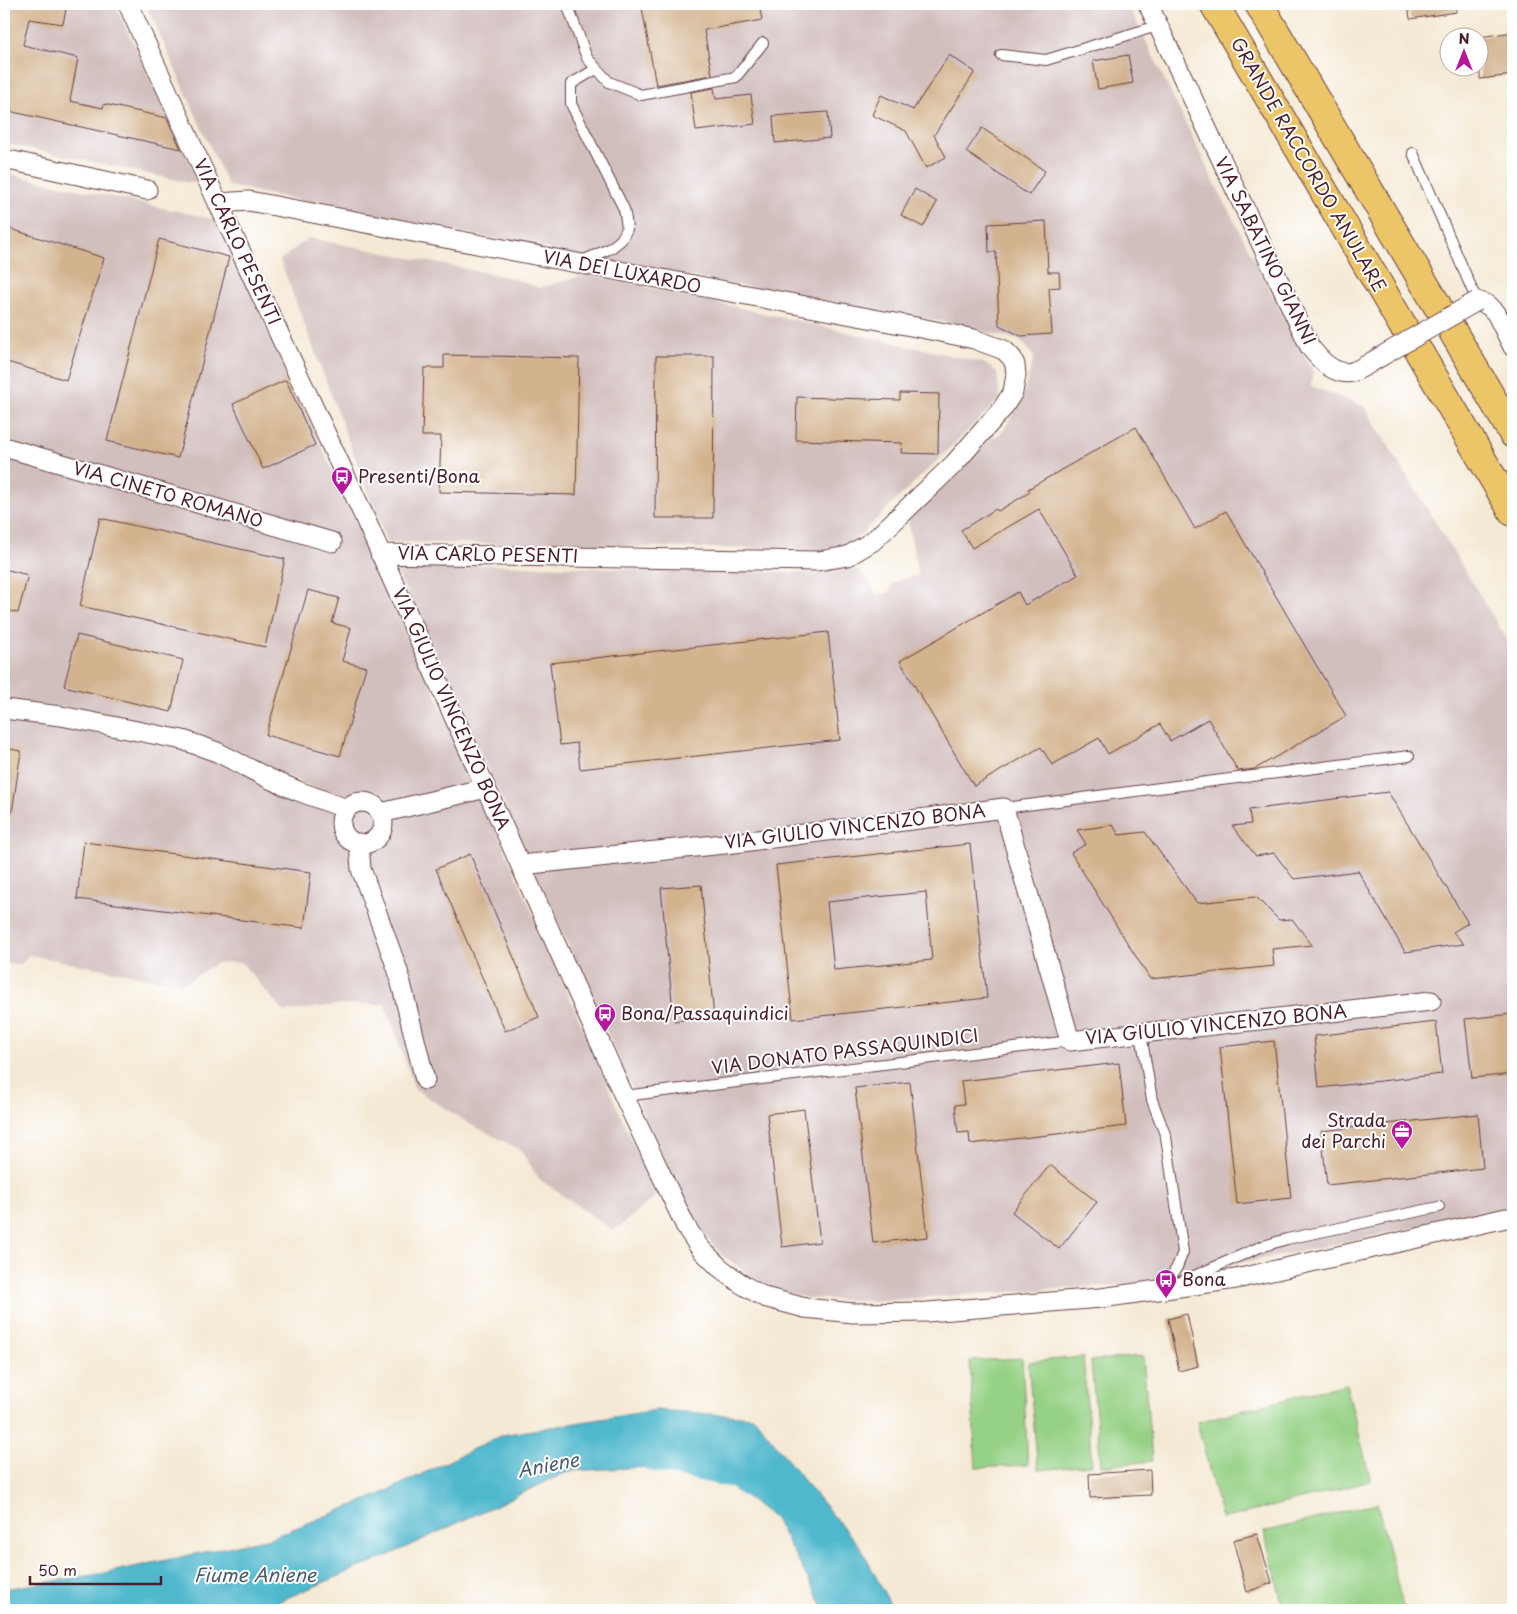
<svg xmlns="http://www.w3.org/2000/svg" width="1517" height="1614" font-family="'Playpen Sans',sans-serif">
<rect width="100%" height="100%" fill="#fff"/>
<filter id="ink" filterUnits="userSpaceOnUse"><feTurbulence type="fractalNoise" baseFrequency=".02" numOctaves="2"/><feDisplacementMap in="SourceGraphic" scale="10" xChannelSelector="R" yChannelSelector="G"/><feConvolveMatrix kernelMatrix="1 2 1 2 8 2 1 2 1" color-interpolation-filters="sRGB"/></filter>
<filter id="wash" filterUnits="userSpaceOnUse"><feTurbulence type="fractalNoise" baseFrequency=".0096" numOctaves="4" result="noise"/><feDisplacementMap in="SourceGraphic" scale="20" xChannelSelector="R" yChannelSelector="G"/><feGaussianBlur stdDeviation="1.12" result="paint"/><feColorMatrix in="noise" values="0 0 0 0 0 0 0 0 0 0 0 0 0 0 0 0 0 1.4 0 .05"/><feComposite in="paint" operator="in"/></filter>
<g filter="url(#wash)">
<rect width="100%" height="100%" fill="#f4e9d4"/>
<path fill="#d1bfbe" d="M 4,4 L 115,4 L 200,184 L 186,182 L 4,143 Z
M 146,4 L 1128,4 L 1216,186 L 1313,372 L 1311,386 L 1364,406 L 1513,649 L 1513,1207 L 1273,1257 L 1119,1285 L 871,1301 L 806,1298 L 765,1286 L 722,1255 L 690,1218 L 536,873 L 393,563 L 820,573 L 849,567 L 858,570 L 865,576 L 877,594 L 889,593 L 893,583 L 918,575 L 907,516 L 992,436 L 997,436 L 1004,430 L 1022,398 L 1034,357 L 1021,340 L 943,322 L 636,267 L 228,186 Z
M 4,173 L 217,220 L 472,774 L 656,1196 L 614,1231 L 539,1179 L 521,1150 L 468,1123 L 415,1089 L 385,1004 L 335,1005 L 284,1012 L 241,962 L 217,963 L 183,984 L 29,955 L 20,965 L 4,964 L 4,721 L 66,728 L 169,745 L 200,753 L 334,811 L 353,795 L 324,793 L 190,732 L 81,710 L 4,702 Z
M 309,238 L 512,278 L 539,288 L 589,274 L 984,363 L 997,372 L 1000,399 L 855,540 L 848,546 L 822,550 L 387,542 L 280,260 Z"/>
<path fill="#96d286" stroke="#707858" d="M 1143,1356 L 1152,1461 L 1101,1466 L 1091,1361 Z
M 1083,1357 L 1092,1465 L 1038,1470 L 1028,1362 Z
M 1022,1358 L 1028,1465 L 976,1468 L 970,1361 Z
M 1346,1384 L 1371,1481 L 1222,1519 L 1197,1422 Z
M 1377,1503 L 1404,1610 L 1284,1610 L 1264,1532 Z"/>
<path fill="#4fb8cd" stroke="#4c6c7c" d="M 656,1410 L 754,1417 L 809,1487 L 861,1548 L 893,1610 L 825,1610 L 775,1519 L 704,1464 L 569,1471 L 387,1556 L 258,1610 L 4,1610 L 4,1589 L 105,1573 L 270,1538 L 379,1495 L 502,1435 Z"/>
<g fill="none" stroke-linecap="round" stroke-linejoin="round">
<path stroke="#4fb8cd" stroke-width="31" d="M 654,1456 L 737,1473 L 747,1481"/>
</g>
<g id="blocks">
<path fill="#d3b38e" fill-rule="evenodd" d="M 4,4 L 67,4 L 63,24 L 29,19 L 23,45 L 78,58 L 70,101 L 103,108 L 104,104 L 167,118 L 181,149 L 4,110 Z
M 667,4 L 759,4 L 762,20 L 704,30 L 712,75 L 656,85 L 642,8 Z
M 1408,4 L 1455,4 L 1456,12 L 1410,19 Z
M 1513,32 L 1513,75 L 1480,79 L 1480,37 Z
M 949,55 L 975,72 L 934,135 L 946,157 L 926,168 L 906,131 L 872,115 L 881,95 L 913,110 Z
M 1128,55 L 1133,83 L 1098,89 L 1093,61 Z
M 714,88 L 716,99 L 751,95 L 755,124 L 696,131 L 691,92 Z
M 828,112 L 830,138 L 775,143 L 773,116 Z
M 982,128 L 1045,171 L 1029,195 L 966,152 Z
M 915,189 L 937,202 L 923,227 L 901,215 Z
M 1046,221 L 1048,272 L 1059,272 L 1060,287 L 1049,288 L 1052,334 L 1021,336 L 999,325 L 996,252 L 989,252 L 988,224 Z
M 4,227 L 104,258 L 66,380 L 4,361 Z
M 159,239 L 229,257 L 178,458 L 107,441 Z
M 444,355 L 579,358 L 576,495 L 439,492 L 441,436 L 422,436 L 424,368 L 444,368 Z
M 656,356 L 714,356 L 713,518 L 655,518 Z
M 286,380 L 315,445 L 263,469 L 233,404 Z
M 900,393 L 939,394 L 938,454 L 901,453 L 902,443 L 796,440 L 797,397 L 900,400 Z
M 1136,427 L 1195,529 L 1226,511 L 1346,716 L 1255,769 L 1238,771 L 1208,719 L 1170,741 L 1160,724 L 1108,754 L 1099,738 L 1052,765 L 1041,747 L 974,786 L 900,661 L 1018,592 L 1025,605 L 1078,575 L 1039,509 L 972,548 L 961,530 L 996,509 L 998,511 L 1030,492 L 1028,489 Z
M 100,518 L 285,559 L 265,647 L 80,606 Z
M 4,569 L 28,575 L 18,613 L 4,609 Z
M 308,590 L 339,598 L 332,623 L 351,628 L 342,661 L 366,667 L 340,756 L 266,735 Z
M 828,632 L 840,740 L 580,769 L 577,743 L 560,745 L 550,663 Z
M 77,635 L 183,660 L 171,712 L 64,686 Z
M 4,748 L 21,751 L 12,813 L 4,812 Z
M 1388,792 L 1468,923 L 1453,932 L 1464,944 L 1405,952 L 1358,871 L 1294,879 L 1274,853 L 1256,856 L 1232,826 L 1251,824 L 1249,810 Z
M 1113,825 L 1119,835 L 1145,832 L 1197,903 L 1256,897 L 1279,920 L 1292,919 L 1312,945 L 1272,949 L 1274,966 L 1150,979 L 1071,853 L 1086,844 L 1077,830 Z
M 84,842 L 311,872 L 304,928 L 77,899 Z
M 970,844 L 987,998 L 793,1019 L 776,865 ZM 926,892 L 932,960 L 834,970 L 827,902 Z
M 470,854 L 539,1017 L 505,1031 L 436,869 Z
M 701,885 L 714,1017 L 674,1021 L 661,888 Z
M 1513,1014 L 1513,1074 L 1472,1078 L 1465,1019 Z
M 1436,1022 L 1442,1074 L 1319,1088 L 1314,1036 Z
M 1274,1041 L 1291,1198 L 1237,1204 L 1220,1047 Z
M 1119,1063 L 1126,1126 L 970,1144 L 969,1132 L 958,1133 L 955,1105 L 964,1104 L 961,1081 Z
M 910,1082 L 928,1237 L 873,1243 L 855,1088 Z
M 804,1109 L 820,1242 L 782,1247 L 767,1114 Z
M 1478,1114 L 1483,1168 L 1327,1185 L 1321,1131 Z
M 1050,1165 L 1097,1202 L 1059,1249 L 1012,1212 Z
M 1187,1314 L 1198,1366 L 1179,1371 L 1168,1319 Z
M 1150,1470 L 1151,1495 L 1090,1498 L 1089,1474 Z
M 1257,1534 L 1272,1583 L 1247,1592 L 1233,1540 Z"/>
</g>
</g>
<g filter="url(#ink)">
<use href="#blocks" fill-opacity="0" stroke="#643d44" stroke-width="1"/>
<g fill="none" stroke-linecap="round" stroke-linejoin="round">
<g stroke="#643d44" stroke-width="12">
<path id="lane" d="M 567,4 L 587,58 L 609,82 L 641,95 L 736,77 L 763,43
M 1001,55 L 1046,60 L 1157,26
M 1413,153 L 1477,301
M 580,262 L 611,248 L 621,240 L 627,229 L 626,220 L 624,209 L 571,104 L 571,84 L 596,69
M 1004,808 L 1409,756
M 1141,1034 L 1152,1100 L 1166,1137 L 1183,1252 L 1177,1267 L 1164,1289
M 624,1096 L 1070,1041
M 1183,1281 L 1260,1247 L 1287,1239 L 1439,1207"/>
</g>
<g stroke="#643d44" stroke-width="21">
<path id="street" d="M 128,4 L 218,203 L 354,494 L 624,1096 L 686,1227 L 700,1248 L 719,1267 L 740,1283 L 764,1297 L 805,1308 L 853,1313 L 927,1312 L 1101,1298 L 1236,1279 L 1506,1218
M 1148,4 L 1310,347 C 1319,359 1335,376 1352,372 C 1362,369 1371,362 1380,357
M 4,159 L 147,190
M 218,203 L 249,201 L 916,327 L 974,339 L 1004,350 L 1012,358 L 1015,365 L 1016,375 L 1013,392 L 1002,409 L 954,464 L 873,541 L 848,556 L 818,561 L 380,554
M 1477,301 L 1488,305 L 1496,313 L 1513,347
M 4,447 L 332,542
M 4,709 L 61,716 L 183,740 L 217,752 L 270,779 L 298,791 L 347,809
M341 823a21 21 0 1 1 42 0a21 21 0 1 1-42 0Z
M 381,813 L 486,788
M 359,843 L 361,869 L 398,971 L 425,1080
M 521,865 L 734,843 L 1004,808 L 1070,1041 L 1431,1001"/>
</g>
<g stroke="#643d44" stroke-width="30">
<path id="highway" d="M 1214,4 L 1403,326
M 1259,4 L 1437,305
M 1453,332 L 1513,434
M 1419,352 L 1513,512"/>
</g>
<use href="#lane" stroke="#fff" stroke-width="10"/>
<use href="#street" stroke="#fff" stroke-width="19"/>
<use href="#highway" stroke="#edc569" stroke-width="28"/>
<g stroke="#643d44" stroke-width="21" stroke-linecap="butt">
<path id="street-bridge" d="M 1380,357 L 1477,301"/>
</g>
<use href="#street-bridge" stroke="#fff" stroke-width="19"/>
</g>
</g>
<defs>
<g id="bus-pin" transform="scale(1.125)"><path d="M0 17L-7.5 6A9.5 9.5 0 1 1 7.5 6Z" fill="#b5179e" stroke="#fff"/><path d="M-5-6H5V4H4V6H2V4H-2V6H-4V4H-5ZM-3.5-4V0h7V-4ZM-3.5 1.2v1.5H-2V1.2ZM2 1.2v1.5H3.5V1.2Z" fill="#fff"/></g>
<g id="office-pin" transform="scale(1.125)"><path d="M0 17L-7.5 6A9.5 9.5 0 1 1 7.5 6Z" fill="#b5179e" stroke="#fff"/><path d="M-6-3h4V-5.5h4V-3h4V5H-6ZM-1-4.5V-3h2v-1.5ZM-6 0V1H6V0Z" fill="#fff"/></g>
</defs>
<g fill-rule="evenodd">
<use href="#bus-pin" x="342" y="477"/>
<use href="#bus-pin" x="605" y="1014"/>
<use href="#office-pin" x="1402" y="1131"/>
<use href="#bus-pin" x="1166" y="1280"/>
</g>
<g text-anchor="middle" stroke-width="4" stroke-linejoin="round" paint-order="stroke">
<g font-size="18" fill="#4a1f2b" stroke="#fff">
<text transform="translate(1308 165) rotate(60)" y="6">GRANDE RACCORDO ANULARE</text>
<text transform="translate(237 242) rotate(65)" y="6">VIA CARLO PESENTI</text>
<text transform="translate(1265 251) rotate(64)" y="6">VIA SABATINO GIANNI</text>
<text transform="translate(622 272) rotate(11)" y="6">VIA DEI LUXARDO</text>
<text transform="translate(168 495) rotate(16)" y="6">VIA CINETO ROMANO</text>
<text transform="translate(488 555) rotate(1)" y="6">VIA CARLO PESENTI</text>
<text transform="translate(451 709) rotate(66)" y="6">VIA GIULIO VINCENZO BONA</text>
<text transform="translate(855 827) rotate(-7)" y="6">VIA GIULIO VINCENZO BONA</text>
<text transform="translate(1216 1025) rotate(-6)" y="6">VIA GIULIO VINCENZO BONA</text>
<text transform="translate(845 1052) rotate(-7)" y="6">VIA DONATO PASSAQUINDICI</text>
</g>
<g font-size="18" fill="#4a1f2b" stroke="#fff" text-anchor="start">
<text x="358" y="483">Presenti/Bona</text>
<text x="621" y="1020">Bona/Passaquindici</text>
<text x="1386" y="1127" text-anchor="end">Strada<tspan x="1386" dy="21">dei Parchi</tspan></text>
<text x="1182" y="1286">Bona</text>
</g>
<g font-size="19" font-style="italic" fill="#4c5c6c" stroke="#fff">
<text transform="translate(548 1465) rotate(-11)" y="7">Aniene</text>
<text x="255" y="1582">Fiume Aniene</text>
</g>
</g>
<rect width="1517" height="1614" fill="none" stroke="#fff" stroke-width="20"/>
<g transform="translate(1464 52)"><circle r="24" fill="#ffffff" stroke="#b7a5aa"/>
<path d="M0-4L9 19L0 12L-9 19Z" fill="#b5179e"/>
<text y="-8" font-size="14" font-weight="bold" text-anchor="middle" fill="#4a1f2b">N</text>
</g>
<path d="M30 1576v8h131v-8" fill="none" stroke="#4a1f2b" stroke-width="2.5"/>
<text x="38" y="1576" font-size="15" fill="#4a1f2b" stroke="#ffffff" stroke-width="4" paint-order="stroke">50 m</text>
</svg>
